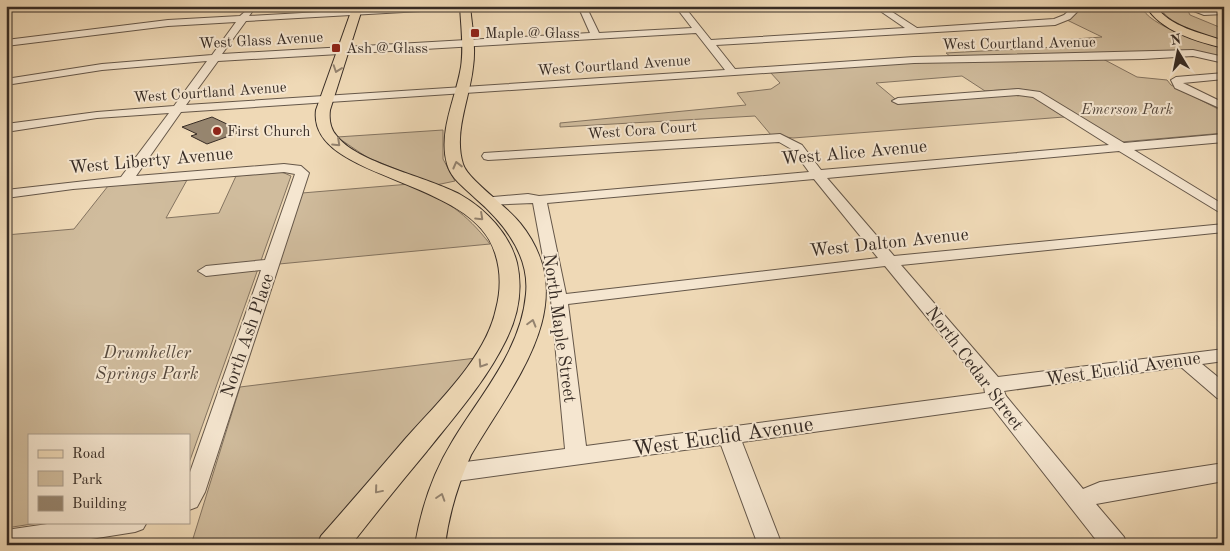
<svg xmlns="http://www.w3.org/2000/svg" width="1230" height="551" font-family="'Old Standard TT',serif">
<rect width="100%" height="100%" fill="#efd9b6"/>
<filter id="stains"><feTurbulence type="fractalNoise" baseFrequency=".004" numOctaves="4"/><feColorMatrix values="0 0 0 0 .2 0 0 0 0 .09 0 0 0 0 .02 0 0 0 .5 -.17"/></filter>
<radialGradient id="worn" r=".72"><stop offset=".6" stop-color="#630" stop-opacity="0"/><stop offset="1" stop-color="#630" stop-opacity=".3"/></radialGradient>
<path fill="#d0bc9d" stroke="#847461" d="M 1083,6 L 1141,6 C 1149,27 1203,41 1224,49 L 1224,57 L 1193,51 L 951,57 L 946,53 L 1074,46 L 1062,40 L 1102,37 L 1067,20 Z
M 1160,6 L 1182,6 L 1193,10 L 1188,11 L 1190,15 L 1224,29 L 1224,41 C 1208,36 1163,23 1160,6 Z
M 1103,59 L 1137,77 L 1167,80 L 1171,85 L 1224,112 L 1224,133 L 1121,142 L 1032,91 L 1019,89 L 985,91 L 962,76 L 876,83 L 900,103 L 1018,93 L 1031,95 L 1064,117 L 793,138 L 771,135 L 755,116 L 560,127 L 560,123 L 746,105 L 737,93 L 771,89 L 780,83 L 770,72 L 918,61 Z
M 443,130 L 443,159 L 455,181 L 436,185 L 368,158 L 337,137 Z
M 282,172 L 291,176 L 189,463 L 189,435 L 29,435 L 29,522 L 45,522 L 6,528 L 6,235 L 74,229 L 108,186 L 187,180 L 166,218 L 219,213 L 236,176 Z
M 410,184 C 447,201 465,212 490,244 L 279,264 L 302,193 Z
M 476,358 L 380,475 L 317,545 L 191,545 L 240,387 Z"/>
<path fill="#978670" stroke="#372c25" d="M 212,117 L 229,125 L 240,132 L 207,144 L 191,136 L 197,134 L 182,127 Z"/>
<g fill="none" stroke-linecap="round" stroke-linejoin="round">
<g stroke="#655749" stroke-width="2">
<path id="minor" d="M 14,6 L 36,6 L 6,12 L 6,7 Z
M 425,6 L 478,6 L 474,8 L 246,21 L 222,54 L 590,33 L 578,6 L 586,6 L 599,33 L 692,28 L 675,6 L 718,6 L 687,10 L 711,40 L 905,28 L 873,6 L 883,6 L 917,28 L 1054,19 L 1064,15 L 1074,6 L 1083,6 L 1070,19 L 1055,25 L 716,45 L 735,69 L 914,57 L 1193,50 L 1224,57 L 1224,63 L 1193,56 L 1143,59 L 914,63 L 181,112 L 136,176 L 284,164 L 301,166 L 309,173 L 205,492 L 197,507 L 189,510 L 189,475 L 261,270 L 206,276 L 198,271 L 206,266 L 265,260 L 295,174 L 284,172 L 73,189 L 6,198 L 6,190 L 121,177 L 169,113 L 97,118 L 6,132 L 6,124 L 97,112 L 174,106 L 207,61 L 102,70 L 6,85 L 6,79 L 102,64 L 212,55 L 236,22 L 168,26 L 6,46 L 6,40 L 168,20 L 240,16 L 248,9 L 252,12 L 249,16 ZM 696,33 L 725,70 L 186,105 L 218,61 Z
M 1181,6 C 1196,6 1209,9 1224,8 L 1224,14 L 1204,15 Z
M 1224,73 L 1224,79 L 1183,83 L 1224,103 L 1224,110 L 1175,88 L 1171,80 L 1176,77 Z
M 1018,89 L 1040,92 L 1124,143 L 1224,134 L 1224,142 L 1134,150 L 1224,205 L 1224,215 L 1119,151 L 827,178 L 894,256 L 1224,224 L 1224,232 L 901,265 L 998,377 L 1224,349 L 1224,361 L 1202,364 L 1224,382 L 1224,400 L 1217,398 L 1181,367 L 1004,391 L 1006,396 L 1083,489 L 1100,482 L 1224,463 L 1224,481 L 1096,504 L 1124,537 L 1127,545 L 1100,545 L 992,407 L 742,442 L 782,545 L 758,545 L 721,445 L 450,482 L 442,479 L 439,473 L 442,467 L 450,464 L 565,449 L 551,300 L 533,203 L 487,205 L 480,201 L 482,198 L 528,194 L 539,196 L 809,172 L 793,150 L 779,142 L 488,160 L 484,159 L 482,156 L 484,153 L 780,134 L 802,145 L 821,170 L 1109,145 L 1033,97 L 1018,95 L 898,104 L 892,101 L 898,98 ZM 814,179 L 878,258 L 566,294 L 547,203 ZM 885,266 L 984,387 L 985,393 L 586,446 L 568,304 Z
M 61,522 L 147,522 L 143,529 L 135,532 L 53,545 L 6,545 L 6,530 Z"/>
</g>
<g stroke="#372c25" stroke-width="2">
<path id="major" d="M 353,6 L 363,6 L 330,110 C 329,118 330,128 336,135 C 356,163 429,177 461,195 C 486,209 510,235 517,263 C 523,290 518,316 506,340 C 486,381 455,416 427,451 C 401,482 376,513 351,545 L 317,545 L 321,536 C 350,503 378,471 406,438 C 438,402 486,357 496,309 C 501,290 501,271 495,253 C 473,177 307,180 316,110 Z
M 460,6 L 470,6 C 472,26 476,47 473,67 C 470,98 453,132 463,164 C 468,180 507,206 520,223 C 585,303 512,384 471,455 C 458,484 449,513 445,545 L 415,545 C 421,509 433,473 452,442 C 480,395 521,351 526,294 C 530,255 503,222 475,198 C 464,187 451,179 447,164 C 438,131 456,98 461,67 C 464,47 461,26 460,6 Z
M 1146,6 L 1156,6 C 1169,27 1202,33 1224,41 L 1224,48 C 1198,42 1160,31 1146,6 Z"/>
</g>
<use href="#minor" fill="#f5e6d0" fill-rule="evenodd"/>
<use href="#major" fill="#efd9b6" fill-rule="evenodd"/>
</g>
<defs><path id="oneway-chevron" d="M-2-3.5L2.5 0L-2 3.5" fill="none" stroke-width="1.6" stroke-linecap="round" stroke-linejoin="round" transform="scale(1.25)"/></defs>
<g stroke="#93826e">
<use href="#oneway-chevron" transform="translate(337 69) rotate(109)"/>
<use href="#oneway-chevron" transform="translate(337 143) rotate(43)"/>
<use href="#oneway-chevron" transform="translate(457 165) rotate(-104)"/>
<use href="#oneway-chevron" transform="translate(480 217) rotate(43)"/>
<use href="#oneway-chevron" transform="translate(532 323) rotate(-74)"/>
<use href="#oneway-chevron" transform="translate(482 364) rotate(123)"/>
<use href="#oneway-chevron" transform="translate(378 490) rotate(130)"/>
<use href="#oneway-chevron" transform="translate(441 497) rotate(-72)"/>
</g>
<g fill="#8f2418" stroke="#f5e6d0" stroke-width="2">
<rect x="470" y="28" width="10" height="10" rx="2.5"/>
<rect x="331" y="43" width="10" height="10" rx="2.5"/>
<circle cx="217" cy="131" r="5"/>
</g>
<g text-anchor="middle" stroke-width="4" stroke-linejoin="round" paint-order="stroke">
<g font-size="15" fill="#372c25" stroke="#f5e6d0" text-anchor="start">
<text x="485" y="38">Maple @ Glass</text>
<text x="346" y="53">Ash @ Glass</text>
<text x="227" y="136">First Church</text>
</g>
<g font-size="15" fill="#372c25" stroke="#f5e6d0">
<text transform="translate(261 40) rotate(-3)" y="5">West Glass Avenue</text>
<text transform="translate(1019 43) rotate(-1)" y="5">West Courtland Avenue</text>
<text transform="translate(614 65) rotate(-4)" y="5">West Courtland Avenue</text>
<text transform="translate(210 92) rotate(-4)" y="5">West Courtland Avenue</text>
<text transform="translate(642 130) rotate(-4)" y="5">West Cora Court</text>
</g>
<g font-size="15" font-style="italic" fill="#56493d" stroke="#f5e6d0">
<text x="1127" y="114">Emerson Park</text>
</g>
<g font-size="18" fill="#372c25" stroke="#f5e6d0">
<text transform="translate(854 152) rotate(-5)" y="6">West Alice Avenue</text>
<text transform="translate(151 160) rotate(-5)" y="6">West Liberty Avenue</text>
<text transform="translate(889 242) rotate(-6)" y="6">West Dalton Avenue</text>
<text transform="translate(560 328) rotate(82)" y="6">North Maple Street</text>
<text transform="translate(247 335) rotate(-71)" y="6">North Ash Place</text>
<text transform="translate(975 368) rotate(53)" y="6">North Cedar Street</text>
<text transform="translate(1123 368) rotate(-8)" y="6">West Euclid Avenue</text>
</g>
<g font-size="18" font-style="italic" fill="#56493d" stroke="#f5e6d0">
<text x="147" y="358">Drumheller<tspan x="147" dy="21">Springs Park</tspan></text>
</g>
<g font-size="21" fill="#372c25" stroke="#f5e6d0">
<text transform="translate(723 436) rotate(-8)" y="7">West Euclid Avenue</text>
</g>
</g>
<rect width="1230" height="551" fill="none" stroke="#efd9b6" stroke-width="25"/>
<rect x="8" y="8" width="1215" height="536" fill="none" stroke="#372c25" stroke-width="2.5"/>
<rect x="12" y="12" width="1205" height="526" fill="none" stroke="#372c25"/>
<rect x="28" y="434" width="162" height="90" fill="#f5e6d0" stroke="#a99c8c"/>
<rect x="38" y="450" width="25" height="8" fill="#efd9b6" stroke="#a99c8c"/>
<text x="72" y="458" font-size="15" fill="#372c25">Road</text>
<rect x="38" y="471" width="25" height="15" fill="#d0bc9d" stroke="#a99c8c"/>
<text x="72" y="484" font-size="15" fill="#372c25">Park</text>
<rect x="38" y="496" width="25" height="15" fill="#978670" stroke="#a99c8c"/>
<text x="72" y="508" font-size="15" fill="#372c25">Building</text>
<g transform="translate(1178 52) rotate(350)" stroke="#f5e6d0" stroke-width="4" paint-order="stroke">
<path d="M0-4L9 19L0 12L-9 19Z" fill="#372c25"/>
<text y="-8" font-size="14" font-weight="bold" text-anchor="middle" fill="#372c25">N</text>
</g>
<rect width="100%" height="100%" filter="url(#stains)"/>
<rect width="100%" height="100%" fill="url(#worn)"/>
</svg>
